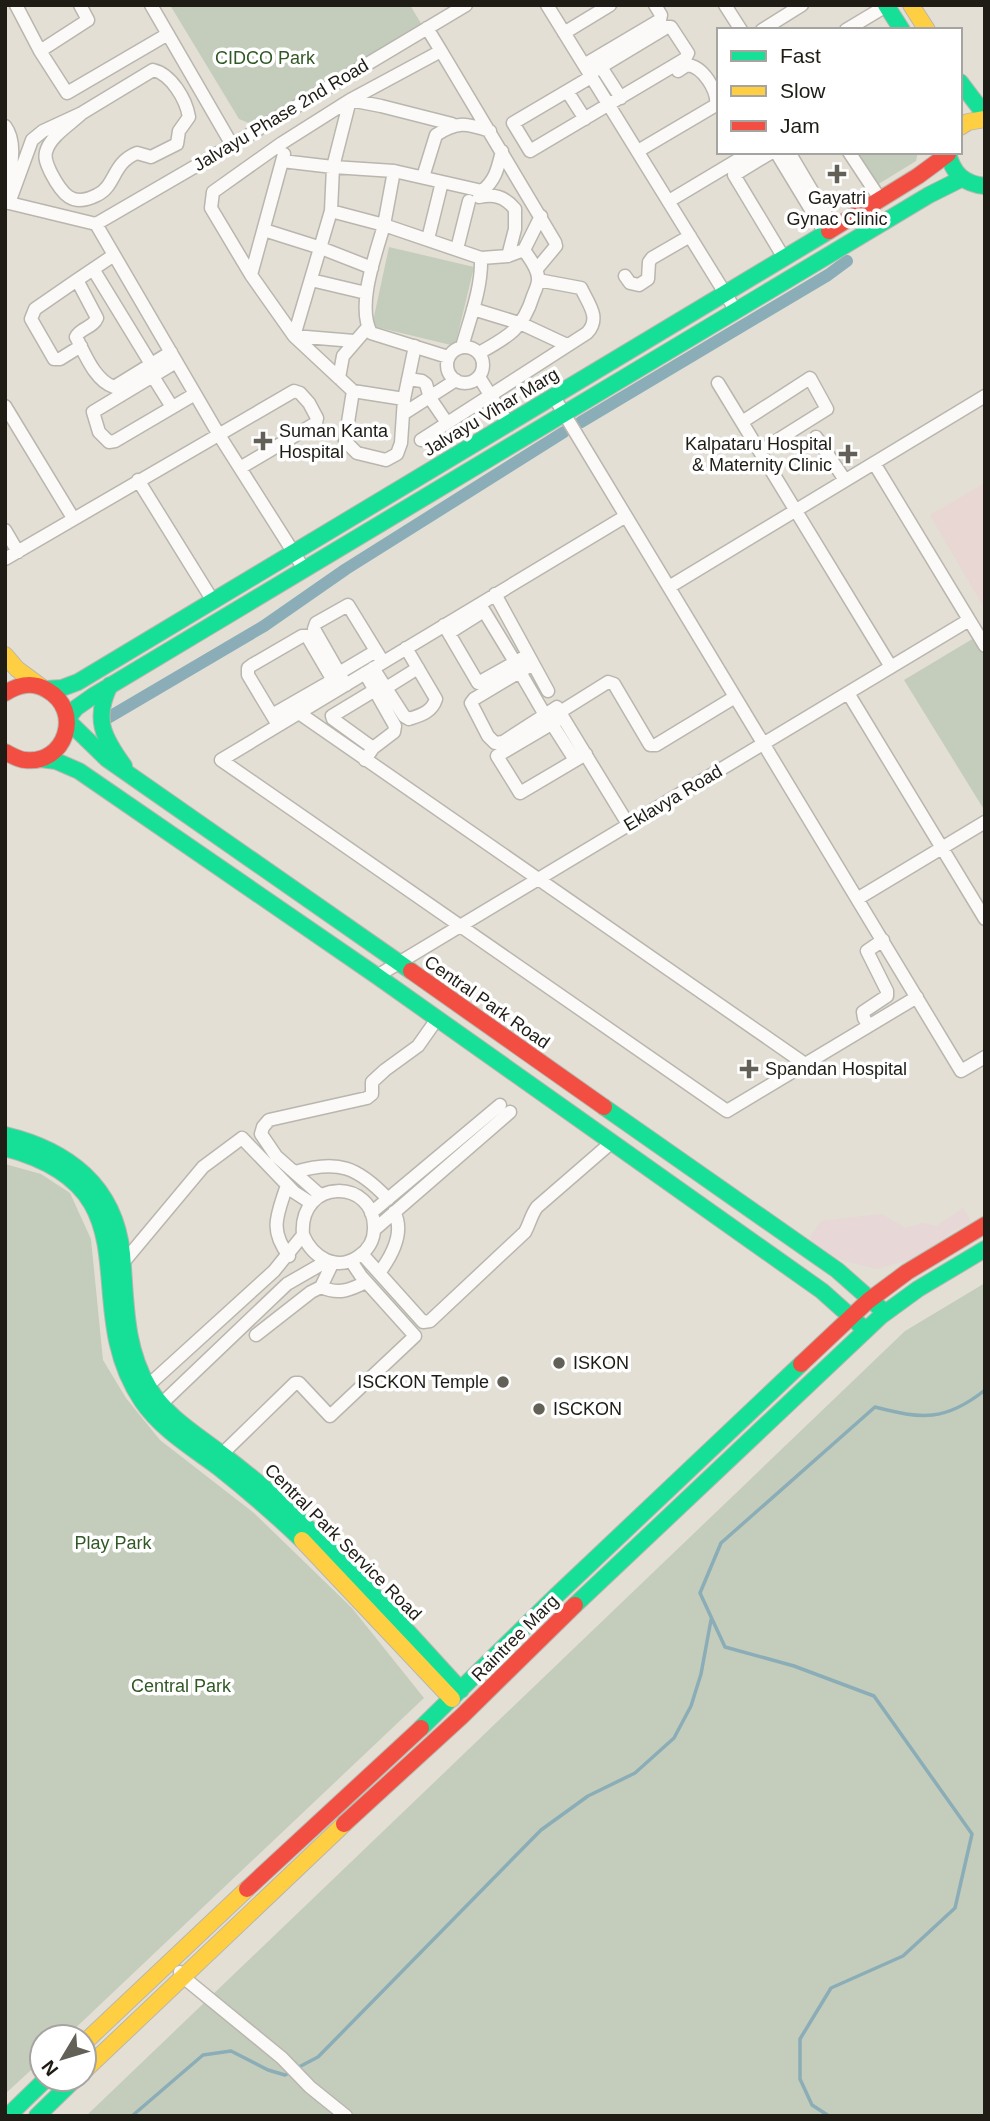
<svg xmlns="http://www.w3.org/2000/svg" width="990" height="2121" font-family="Arial,sans-serif">
<rect width="100%" height="100%" fill="#e3dfd5"/>
<path fill="#e7d7d6" d="M 963,1208 L 971,1222 L 952,1232 L 916,1258 L 877,1269 L 844,1261 L 815,1249 L 810,1237 L 821,1221 L 881,1214 L 906,1228 L 922,1223 L 937,1226 Z"/>
<path fill="#e8d7d3" d="M 985,483 L 985,609 L 930,515 Z"/>
<path fill="#c4cdbb" d="M 170,5 L 410,5 L 422,25 L 263,122 L 251,124 L 239,119 Z
M 850,152 L 918,152 L 916,161 L 872,188 Z
M 389,247 L 474,267 L 455,346 L 372,326 Z
M 974,638 L 985,657 L 983,808 L 904,680 Z
M 5,1164 L 41,1174 L 70,1193 L 91,1239 L 103,1360 L 126,1398 L 160,1440 L 254,1513 L 352,1608 L 424,1698 L 66,2037 L 42,2037 L 42,2060 L 5,2094 Z
M 985,1283 L 985,2116 L 86,2116 L 905,1331 Z"/>
<g fill="none" stroke-linecap="round" stroke-linejoin="round">
<path stroke="#8badb7" stroke-width="3.5" d="M 564,432 L 581,422
M 297,2068 L 318,2057 L 541,1830 L 588,1796 L 635,1773 L 674,1738 L 691,1706 L 701,1674 L 711,1620
M 132,2116 L 203,2055 L 231,2051 L 268,2070 L 285,2075 L 291,2072
M 829,2116 L 812,2105 L 800,2079 L 800,2039 L 831,1988 L 903,1956 L 955,1908 L 972,1834 L 874,1696 L 794,1666 L 725,1647 L 700,1593 L 721,1543 L 875,1407 C 921,1419 945,1422 985,1390"/>
<path stroke="#8badb7" stroke-width="12" d="M 581,422 L 828,275 L 847,261
M 106,719 L 264,626 L 346,569 L 564,432"/>
<g stroke="#b9b6ae" stroke-width="15">
<path id="street" d="M 16,5 L 40,51 L 67,93 L 168,34
M 151,5 L 232,145
M 547,5 L 736,311
M 725,5 L 741,30
M 427,28 L 441,51
M 762,30 L 802,5
M 846,30 L 886,6
M 564,33 L 610,5
M 40,51 L 88,20 L 80,5
M 584,65 L 660,20 L 661,15 L 655,5
M 601,67 L 621,98
M 589,74 L 667,27 L 671,27 L 688,53 L 685,59 L 530,151 L 513,123 L 591,77
M 567,91 L 585,119
M 5,126 C 18,143 11,172 5,191
M 638,151 L 716,105 C 718,91 703,66 687,65 L 678,71
M 772,152 L 734,175 L 784,258
M 776,152 L 825,233
M 789,152 L 834,228
M 849,152 L 880,199
M 282,161 L 333,167 L 350,100 L 381,106 L 452,124
M 423,177 L 436,135 C 457,121 466,123 490,131
M 479,197 C 494,194 504,196 515,209 L 515,229 L 508,256
M 669,201 L 751,152
M 5,202 L 96,224 L 219,435 L 304,569
M 9,203 L 32,140 L 43,131 L 82,113 L 153,70 C 171,74 186,99 189,117 L 179,131 L 177,144 L 151,157 L 137,153 C 112,163 116,186 97,195 C 72,208 62,194 51,173 C 48,166 44,160 46,152 C 50,136 71,124 82,113
M 331,211 L 384,225 L 394,171
M 96,224 L 232,145 L 466,5
M 264,230 L 321,248 L 372,268
M 428,239 L 442,182
M 457,249 L 469,201
M 114,255 L 77,280 L 97,318 C 93,328 80,328 76,337 C 85,354 95,381 114,387 L 171,352
M 481,258 L 508,256 L 524,250 L 541,216
M 93,269 L 151,364
M 251,275 L 284,154
M 625,276 L 630,283 L 639,285 L 648,279 L 649,262 L 652,258 L 690,236
M 77,280 L 35,309 L 31,319 L 54,359 L 60,359 L 81,346
M 311,280 L 366,293
M 473,309 L 522,324 L 567,345
M 354,341 L 294,336 L 331,211 L 333,167 L 394,171 L 482,191 C 496,180 498,167 502,151
M 415,346 L 404,399 L 401,443 L 397,454 L 386,460 L 357,453 L 345,441 L 353,391 L 294,336 L 251,275 L 211,208 L 213,192 L 282,143 L 350,100 L 441,51 L 555,242 L 556,246 L 536,270
M447 365a18 18 0 1 1 36 0a18 18 0 1 1-36 0Z
M 479,353 C 508,337 523,329 533,296 C 535,291 538,285 538,280 C 539,269 529,258 524,250
M 448,357 L 371,333 C 356,305 376,254 384,225 L 481,258 C 482,288 470,318 462,347
M 176,362 L 93,412 L 99,432 L 109,442 L 115,441 L 195,394
M 152,375 L 172,407
M 479,377 L 509,425
M 339,378 L 343,356 L 368,327
M 408,379 L 422,381 L 426,384 L 430,398 L 447,423
M 718,383 L 891,667
M 353,391 L 404,399
M 554,397 L 961,1071 L 985,1057
M 5,406 L 73,518
M 403,414 L 456,380
M 742,422 L 810,378 L 827,409 L 760,451
M 816,437 L 845,480
M 421,440 L 587,333 C 601,318 589,305 581,288 L 538,280
M 874,463 L 985,646
M 138,480 L 213,601
M 626,516 L 221,760 L 727,1111 L 917,997
M 5,530 L 18,552
M 5,559 L 294,391 L 300,393 L 309,403 L 317,418 L 316,423 L 240,468
M 669,587 L 985,396
M 495,594 L 548,691
M 444,625 L 478,683 L 528,655
M 449,633 L 484,611 L 515,662
M 533,664 L 474,699 L 471,703 L 488,736 L 495,743 L 503,742 L 557,707
M 373,668 L 404,716 L 409,719 C 421,715 432,712 436,699 L 406,648
M 520,672 L 545,715
M 339,673 L 376,651
M 346,685 L 314,629 L 316,623 L 348,605 L 383,662
M 386,688 L 418,668
M 848,693 L 985,919
M 559,711 L 628,824
M 560,712 L 608,682 L 614,684 L 647,740 L 650,745 L 656,745 L 735,697
M 299,713 L 805,1064
M 272,715 L 333,680
M 563,717 L 497,756 L 520,793 L 586,754
M 552,724 L 575,760
M 278,725 L 248,675 L 248,668 L 252,665 L 302,636 L 307,636 L 338,689
M 373,748 L 333,719 L 332,716 L 375,690
M 365,760 L 373,748 L 394,732 L 395,726 L 365,673
M 857,899 L 985,822
M 377,976 L 969,620
M 868,1025 L 864,1018 L 863,1012 L 887,996 L 887,991 L 867,951 L 883,940
M 295,1172 C 338,1159 358,1167 388,1199
M 287,1185 C 278,1214 268,1229 289,1256
M 320,1195 L 276,1156 L 261,1134 L 263,1127 L 269,1120 L 367,1098 L 372,1094 L 372,1082 L 385,1070 L 418,1046 L 437,1019
M 371,1213 L 500,1105
M 374,1230 L 510,1112
M 362,1254 L 423,1322 L 430,1321 L 525,1232 C 530,1223 531,1215 537,1207 L 612,1142
M 122,1264 L 203,1167 L 242,1138 L 294,1192 L 311,1203
M 379,1273 C 391,1257 405,1232 394,1212
M 321,1287 C 339,1295 350,1290 366,1282
M 256,1335 L 311,1292 L 321,1287 L 333,1262
M 142,1391 L 274,1271 L 303,1235 C 298,1177 376,1178 374,1229 C 374,1240 368,1250 359,1256 C 337,1272 313,1258 303,1235
M 156,1409 L 287,1284 L 327,1261
M 222,1454 L 295,1383 L 299,1383 L 330,1416 L 415,1336 L 361,1276 L 351,1261
M 180,1972 L 183,1977 L 282,2058 L 310,2087 L 346,2116"/>
</g>
<g stroke="#b9b6ae" stroke-width="18">
<path id="fast" d="M 886,5 L 902,30
M 960,82 L 985,115
M 948,152 C 952,173 964,184 985,186
M 110,685 C 93,719 103,737 124,766
M 47,689 L 62,688 L 78,682 L 829,231
M 68,718 L 76,708 L 93,696 L 929,195 L 961,179
M 68,721 L 107,759 L 411,971
M 41,759 L 56,761 L 79,771 L 377,976 L 822,1291 L 860,1325
M 604,1107 L 837,1270 L 880,1308
M 5,1135 C 68,1150 115,1186 122,1254 C 126,1300 124,1347 149,1388 C 166,1416 194,1433 219,1452 C 239,1467 258,1482 277,1499 C 343,1558 401,1625 461,1690
M 5,1148 C 161,1189 75,1302 142,1401 C 161,1429 191,1447 218,1467 C 247,1490 275,1514 302,1540
M 575,1605 L 881,1316 L 918,1289 L 985,1249
M 421,1728 L 557,1595 L 801,1364
M 8,2116 L 46,2079
M 37,2116 L 75,2079"/>
</g>
<g stroke="#b9b6ae" stroke-width="18">
<path id="slow" d="M 911,5 L 927,30
M 960,127 L 968,122 L 985,119
M 5,655 L 17,669 L 40,686
M 302,1540 L 452,1699
M 84,2043 L 247,1889
M 84,2071 L 344,1824"/>
</g>
<g stroke="#b9b6ae" stroke-width="18">
<path id="jam" d="M 829,231 L 918,176 L 948,154
M 5,693 C 18,685 32,681 47,690 C 84,711 65,765 25,760 C 19,760 11,755 5,752
M 411,971 L 604,1107
M 801,1364 L 868,1301 L 907,1272 L 985,1225
M 344,1824 L 462,1716 L 575,1605
M 247,1889 L 421,1728"/>
</g>
<use href="#street" stroke="#fbfaf9" stroke-width="12"/>
<use href="#fast" stroke="#16e098" stroke-width="16"/>
<use href="#slow" stroke="#ffcf43" stroke-width="16"/>
<use href="#jam" stroke="#f24e42" stroke-width="16"/>
</g>
<g fill="#636058" stroke="#fff" stroke-width="2.5">
<path d="M833.5 163.5h7v7h7v7h-7v7h-7v-7h-7v-7h7z"/>
<path d="M259.5 430.5h7v7h7v7h-7v7h-7v-7h-7v-7h7z"/>
<path d="M844.5 443.5h7v7h7v7h-7v7h-7v-7h-7v-7h7z"/>
<path d="M745.5 1058.5h7v7h7v7h-7v7h-7v-7h-7v-7h7z"/>
<circle cx="559" cy="1363" r="7"/>
<circle cx="503" cy="1382" r="7"/>
<circle cx="539" cy="1409" r="7"/>
</g>
<g text-anchor="middle" stroke-width="7" stroke-linejoin="round" paint-order="stroke">
<g font-size="18" fill="#315825" stroke="#fff">
<text x="265" y="64">CIDCO Park</text>
<text x="113" y="1549">Play Park</text>
<text x="181" y="1692">Central Park</text>
</g>
<g font-size="18" fill="#1e1c15" stroke="#fff">
<text transform="translate(281 115) rotate(-31)" y="6">Jalvayu Phase 2nd Road</text>
<text transform="translate(491 412) rotate(-31)" y="6">Jalvayu Vihar Marg</text>
<text transform="translate(673 798) rotate(-31)" y="6">Eklavya Road</text>
<text transform="translate(487 1002) rotate(35)" y="6">Central Park Road</text>
<text transform="translate(343 1542) rotate(45)" y="6">Central Park Service Road</text>
<text transform="translate(515 1638) rotate(-45)" y="6">Raintree Marg</text>
</g>
<g font-size="18" fill="#1e1c15" stroke="#fff" text-anchor="start">
<text x="837" y="204" text-anchor="middle">Gayatri<tspan x="837" dy="21">Gynac Clinic</tspan></text>
<text x="279" y="437">Suman Kanta<tspan x="279" dy="21">Hospital</tspan></text>
<text x="832" y="450" text-anchor="end">Kalpataru Hospital<tspan x="832" dy="21">&amp; Maternity Clinic</tspan></text>
<text x="765" y="1075">Spandan Hospital</text>
<text x="573" y="1369">ISKON</text>
<text x="489" y="1388" text-anchor="end">ISCKON Temple</text>
<text x="553" y="1415">ISCKON</text>
</g>
</g>
<rect width="990" height="2121" fill="none" stroke="#1e1c15" stroke-width="14"/>
<rect x="717" y="28" width="245" height="126" fill="#ffffff" stroke="#a5a4a1" stroke-width="2"/>
<rect x="731" y="51" width="35" height="10" fill="#16e098" stroke="#a5a4a1" stroke-width="2"/>
<text x="780" y="63" font-size="21" fill="#1e1c15">Fast</text>
<rect x="731" y="86" width="35" height="10" fill="#ffcf43" stroke="#a5a4a1" stroke-width="2"/>
<text x="780" y="98" font-size="21" fill="#1e1c15">Slow</text>
<rect x="731" y="121" width="35" height="10" fill="#f24e42" stroke="#a5a4a1" stroke-width="2"/>
<text x="780" y="133" font-size="21" fill="#1e1c15">Jam</text>
<g transform="translate(63 2058) rotate(232)"><circle r="33" fill="#ffffff" stroke="#a5a4a1" stroke-width="2"/>
<path d="M0-5L12 26L0 18L-12 26Z" fill="#636058"/>
<text y="-10" font-size="19" font-weight="bold" text-anchor="middle" fill="#1e1c15">N</text>
</g>
</svg>
